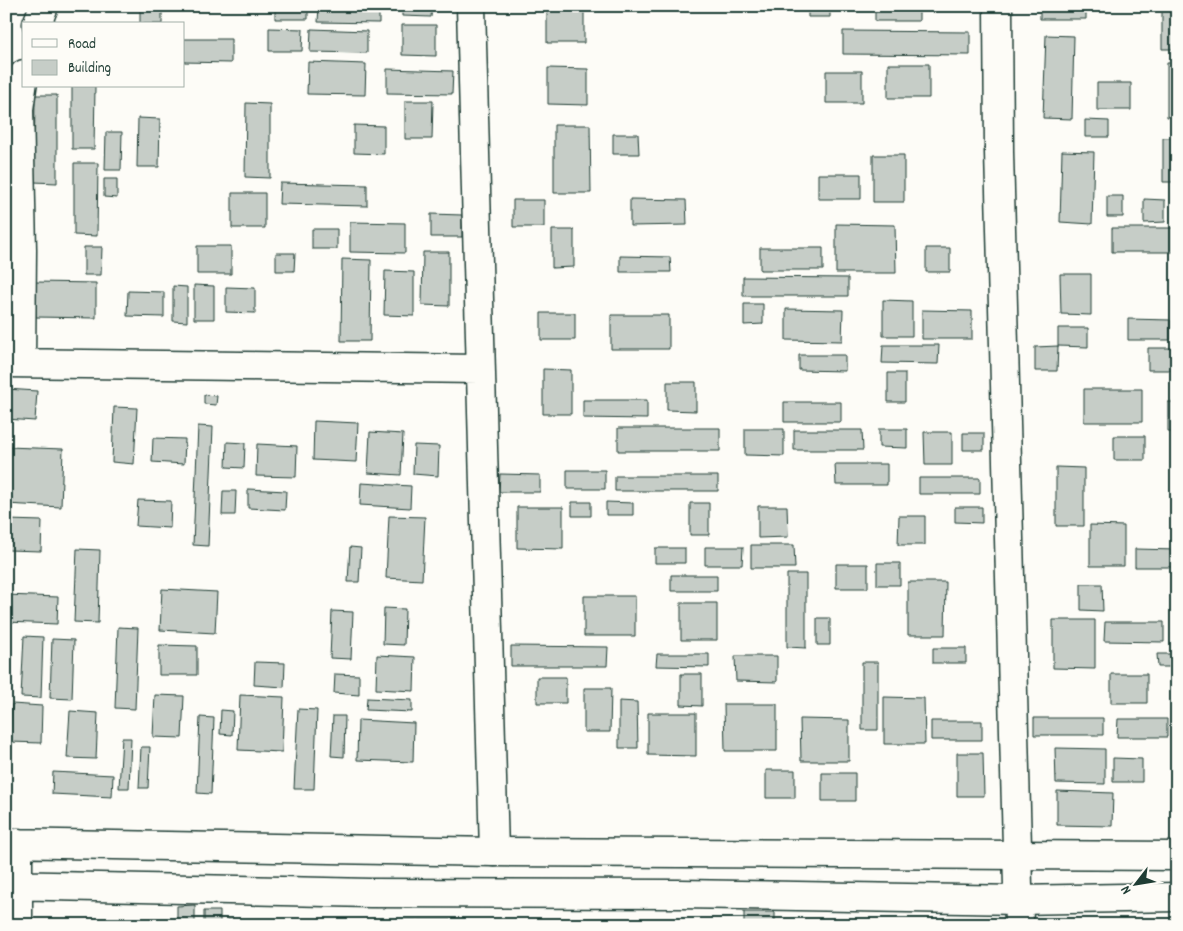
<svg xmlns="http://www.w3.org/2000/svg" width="1183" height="931" font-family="Dekko,sans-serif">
<rect width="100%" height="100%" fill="#fdfcf7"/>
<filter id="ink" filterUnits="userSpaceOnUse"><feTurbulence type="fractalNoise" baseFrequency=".02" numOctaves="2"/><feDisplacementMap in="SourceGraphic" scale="10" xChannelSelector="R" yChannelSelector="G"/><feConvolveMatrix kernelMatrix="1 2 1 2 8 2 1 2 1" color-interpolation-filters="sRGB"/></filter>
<g filter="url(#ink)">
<path fill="#c6cdc7" stroke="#1f3d34" d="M 140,6 L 162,6 L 162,24 L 140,24 Z
M 178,6 L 194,6 L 194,8 L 178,8 Z
M 275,6 L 308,6 L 308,19 L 275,19 Z
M 319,6 L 379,6 L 379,23 L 318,22 Z
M 402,6 L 432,6 L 431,17 L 402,16 Z
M 547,6 L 584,6 L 584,43 L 547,43 Z
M 808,6 L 830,6 L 830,17 L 808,17 Z
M 875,6 L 919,6 L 919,21 L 875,21 Z
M 1040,6 L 1086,6 L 1086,19 L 1040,19 Z
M 6,10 L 8,10 L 7,34 L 6,34 Z
M 1162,10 L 1177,10 L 1177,49 L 1162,49 Z
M 402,25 L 436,25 L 436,56 L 402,55 Z
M 269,28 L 303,29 L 302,51 L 269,51 Z
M 311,29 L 367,31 L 367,53 L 310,52 Z
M 843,31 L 970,32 L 970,55 L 843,54 Z
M 1046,35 L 1074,36 L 1072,119 L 1043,118 Z
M 184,39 L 231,39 L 231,63 L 184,62 Z
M 308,62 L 366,64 L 365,95 L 307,94 Z
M 1167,63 L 1177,63 L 1177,117 L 1167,117 Z
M 888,64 L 929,64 L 929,98 L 888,98 Z
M 548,68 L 588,69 L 588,105 L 548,104 Z
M 387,69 L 453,71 L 452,94 L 387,93 Z
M 826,71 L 862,71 L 862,103 L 826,103 Z
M 1097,83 L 1131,83 L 1131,110 L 1097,110 Z
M 72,86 L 95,86 L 94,149 L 72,149 Z
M 35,95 L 57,95 L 57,183 L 34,182 Z
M 405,101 L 433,101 L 432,139 L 405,139 Z
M 246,103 L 270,104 L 270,178 L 245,177 Z
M 138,118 L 160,119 L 159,167 L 137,167 Z
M 1085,120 L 1109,121 L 1109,137 L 1085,137 Z
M 354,125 L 384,126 L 384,154 L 354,153 Z
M 554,125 L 590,125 L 591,193 L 554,193 Z
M 106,132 L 122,132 L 121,170 L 105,170 Z
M 613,134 L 638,134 L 639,154 L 613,154 Z
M 1163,138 L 1177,138 L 1177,182 L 1163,182 Z
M 1062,151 L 1094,152 L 1092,224 L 1060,222 Z
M 873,155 L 904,155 L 904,202 L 873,202 Z
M 74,163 L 98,163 L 97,236 L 74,235 Z
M 818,174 L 861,174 L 861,199 L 818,199 Z
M 104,179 L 117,179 L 117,198 L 104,197 Z
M 280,183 L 367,185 L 367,206 L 279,204 Z
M 232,193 L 265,193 L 265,228 L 232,228 Z
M 1107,196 L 1123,196 L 1123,217 L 1107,217 Z
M 630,199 L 686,200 L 687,225 L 630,226 Z
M 1144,199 L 1165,200 L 1165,222 L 1144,223 Z
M 513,200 L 544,200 L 544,227 L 513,227 Z
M 431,214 L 462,215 L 462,237 L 431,237 Z
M 350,222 L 405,223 L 405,253 L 350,252 Z
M 836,224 L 895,225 L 896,273 L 836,273 Z
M 1112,228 L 1175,228 L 1175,252 L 1112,252 Z
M 312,229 L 337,229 L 337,249 L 312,249 Z
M 552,230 L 574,230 L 574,267 L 552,268 Z
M 197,246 L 231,246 L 231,274 L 197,274 Z
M 84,247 L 102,247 L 101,275 L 84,275 Z
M 760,248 L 823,248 L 823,270 L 760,270 Z
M 926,248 L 950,248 L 950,272 L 926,272 Z
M 423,252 L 449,252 L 449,306 L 422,305 Z
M 276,253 L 295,253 L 294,271 L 276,271 Z
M 620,256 L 670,257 L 671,272 L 620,272 Z
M 342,259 L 371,260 L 370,341 L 341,341 Z
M 385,271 L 414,272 L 414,316 L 384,315 Z
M 1060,274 L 1091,274 L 1091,315 L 1061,314 Z
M 743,277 L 848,278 L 848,296 L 743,296 Z
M 36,282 L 96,283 L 96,318 L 36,317 Z
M 194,285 L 214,286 L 214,319 L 194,319 Z
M 173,286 L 187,287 L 187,322 L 173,321 Z
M 226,287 L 255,288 L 255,313 L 226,312 Z
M 128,291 L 164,292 L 164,317 L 127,316 Z
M 883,300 L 912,301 L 912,336 L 883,336 Z
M 744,304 L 763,304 L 763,324 L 744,325 Z
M 786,309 L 843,310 L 842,341 L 786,340 Z
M 922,310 L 972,311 L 972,339 L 922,339 Z
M 541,313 L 575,313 L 575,340 L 541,340 Z
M 611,315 L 669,315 L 669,349 L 611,349 Z
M 1128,319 L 1170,320 L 1170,340 L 1128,340 Z
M 1058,328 L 1088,328 L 1088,347 L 1058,346 Z
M 883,345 L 939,345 L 938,364 L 882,363 Z
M 1058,346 L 1057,371 L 1035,371 L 1035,347 Z
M 1148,348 L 1177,348 L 1177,370 L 1148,370 Z
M 799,355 L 845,355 L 845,371 L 799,370 Z
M 543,369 L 571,370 L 571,414 L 543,414 Z
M 888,373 L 905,373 L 905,402 L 888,402 Z
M 667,382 L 696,382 L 696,411 L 667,410 Z
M 6,389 L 37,391 L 35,421 L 6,419 Z
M 1084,389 L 1142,389 L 1142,422 L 1084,422 Z
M 204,395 L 217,396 L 216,405 L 204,404 Z
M 583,400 L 647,400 L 647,419 L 583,418 Z
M 784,402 L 841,402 L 841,422 L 784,422 Z
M 1168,402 L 1177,402 L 1177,432 L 1168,432 Z
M 114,407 L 137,408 L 134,464 L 112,462 Z
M 314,421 L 358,423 L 356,462 L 313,460 Z
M 198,426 L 213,427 L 208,546 L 193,545 Z
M 618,428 L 720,428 L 720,451 L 618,451 Z
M 745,429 L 784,429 L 784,456 L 745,455 Z
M 879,429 L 907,429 L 907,448 L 879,447 Z
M 794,430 L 862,430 L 863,450 L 794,450 Z
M 370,432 L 403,434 L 401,475 L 368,473 Z
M 924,432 L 952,432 L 952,465 L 925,465 Z
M 963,433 L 984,433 L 984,450 L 963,450 Z
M 1114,436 L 1145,436 L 1145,460 L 1114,460 Z
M 153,438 L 185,439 L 184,464 L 152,462 Z
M 227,442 L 245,443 L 244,468 L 226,467 Z
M 257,444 L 297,446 L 296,477 L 256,476 Z
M 414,445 L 439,446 L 438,476 L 413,474 Z
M 7,447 L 63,449 L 61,507 L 6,504 Z
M 835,464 L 887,464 L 887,485 L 836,485 Z
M 1056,467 L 1084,468 L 1084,526 L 1056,526 Z
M 567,470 L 605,470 L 605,489 L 567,489 Z
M 500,474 L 540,475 L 540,492 L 499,492 Z
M 615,476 L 718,476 L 718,491 L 615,491 Z
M 919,478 L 980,478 L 980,494 L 919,494 Z
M 361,483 L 411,486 L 410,508 L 360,505 Z
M 248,489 L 286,491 L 285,510 L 248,508 Z
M 223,491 L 236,491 L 235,515 L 222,515 Z
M 138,500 L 171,501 L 170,528 L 136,526 Z
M 572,502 L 591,502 L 591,516 L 572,516 Z
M 606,502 L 633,503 L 633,515 L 606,515 Z
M 690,503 L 709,503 L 709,535 L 690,535 Z
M 758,506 L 787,506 L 788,537 L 758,538 Z
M 517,507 L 563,507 L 563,549 L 517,548 Z
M 955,507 L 982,507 L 982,523 L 955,522 Z
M 389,516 L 425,517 L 422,580 L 386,578 Z
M 899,516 L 925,516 L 925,545 L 898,545 Z
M 8,520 L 42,521 L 41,551 L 8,550 Z
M 1090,525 L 1124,526 L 1124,566 L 1090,566 Z
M 751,545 L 794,545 L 795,568 L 751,568 Z
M 350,547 L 361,548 L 359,582 L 348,582 Z
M 705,547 L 743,547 L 742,565 L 705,565 Z
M 655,548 L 685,548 L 685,563 L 655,563 Z
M 77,549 L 100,550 L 98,623 L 74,622 Z
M 1135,549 L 1177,550 L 1177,567 L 1135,567 Z
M 877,563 L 900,563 L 900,585 L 877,585 Z
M 836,564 L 868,564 L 868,588 L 836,588 Z
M 787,574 L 806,574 L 806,648 L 787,647 Z
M 671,575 L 717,575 L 717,591 L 671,591 Z
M 908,582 L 946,582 L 945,635 L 908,635 Z
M 1081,584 L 1102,584 L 1103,611 L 1081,610 Z
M 162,589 L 217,592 L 215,633 L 160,630 Z
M 6,595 L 58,597 L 57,624 L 6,622 Z
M 584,596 L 635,596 L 635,636 L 584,636 Z
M 681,603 L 717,603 L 717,640 L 681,640 Z
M 384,608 L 405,609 L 404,645 L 383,644 Z
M 332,611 L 353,612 L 351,659 L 330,658 Z
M 817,618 L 830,618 L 830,645 L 817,645 Z
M 1053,620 L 1095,620 L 1095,669 L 1053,668 Z
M 1105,622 L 1164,622 L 1164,642 L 1104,641 Z
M 1174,624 L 1177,624 L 1177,640 L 1174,640 Z
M 118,627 L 138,628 L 135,709 L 115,708 Z
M 24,636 L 43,637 L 41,698 L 21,697 Z
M 52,639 L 74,640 L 72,699 L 50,698 Z
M 159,645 L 197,646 L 197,675 L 159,675 Z
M 511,646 L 608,647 L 607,666 L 511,666 Z
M 933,648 L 966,648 L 966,663 L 933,663 Z
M 657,654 L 709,654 L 709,667 L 656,666 Z
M 1157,654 L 1177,654 L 1177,667 L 1158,667 Z
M 377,655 L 415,657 L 414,691 L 376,689 Z
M 735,656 L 777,656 L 777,682 L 736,681 Z
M 255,662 L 285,663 L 284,687 L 254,685 Z
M 862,662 L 878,662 L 878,730 L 862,730 Z
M 335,674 L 359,675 L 359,695 L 334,693 Z
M 681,674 L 702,674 L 702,706 L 681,705 Z
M 1111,674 L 1147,674 L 1147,703 L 1111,703 Z
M 537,677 L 566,677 L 566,703 L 537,703 Z
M 584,688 L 611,688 L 610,732 L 584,732 Z
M 155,695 L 184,696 L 182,738 L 153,737 Z
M 240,695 L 284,697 L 282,752 L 238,750 Z
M 1176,696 L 1177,696 L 1177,808 Z
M 884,697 L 924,698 L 925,744 L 884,744 Z
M 367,698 L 412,700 L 412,712 L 366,710 Z
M 619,701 L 637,702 L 638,748 L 619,748 Z
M 12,704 L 42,706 L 41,743 L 10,742 Z
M 724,704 L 777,704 L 777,751 L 725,751 Z
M 298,709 L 317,710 L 314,789 L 294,789 Z
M 221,710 L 233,711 L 232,735 L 220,734 Z
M 70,711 L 98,713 L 96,759 L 67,758 Z
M 648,713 L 696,713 L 696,756 L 648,755 Z
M 333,716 L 345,716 L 344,757 L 331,756 Z
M 200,717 L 214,718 L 211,794 L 197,793 Z
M 1034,718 L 1103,718 L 1103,735 L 1034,735 Z
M 800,719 L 849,720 L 849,761 L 801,761 Z
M 1118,719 L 1167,719 L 1167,737 L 1117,737 Z
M 358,720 L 414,723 L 413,762 L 357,760 Z
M 931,721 L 982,721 L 982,740 L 931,740 Z
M 122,738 L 131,738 L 129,788 L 119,788 Z
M 141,747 L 150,747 L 148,788 L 139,788 Z
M 1055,748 L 1105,749 L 1105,784 L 1056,783 Z
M 957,753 L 983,753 L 984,796 L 957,796 Z
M 1113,758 L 1142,759 L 1142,782 L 1113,782 Z
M 766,770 L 795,770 L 795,798 L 766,798 Z
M 53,772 L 113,775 L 112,797 L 52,794 Z
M 822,773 L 855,773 L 855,801 L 822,801 Z
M 1057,791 L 1113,793 L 1112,826 L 1057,825 Z
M 195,905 L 195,925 L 177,925 L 177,906 Z
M 204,911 L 220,911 L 220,925 L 204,925 Z
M 744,912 L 775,912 L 775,925 L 744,925 Z
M 228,920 L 270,920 L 270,925 L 228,925 Z
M 391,920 L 450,920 L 450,925 L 391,925 Z"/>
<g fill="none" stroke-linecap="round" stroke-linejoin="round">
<g stroke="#1f3d34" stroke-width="31">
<path id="street" d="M 471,6 L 494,852
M 998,6 L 999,152 L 1019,925
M 37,24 L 44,6
M 6,363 L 479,369
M 21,363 L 22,250 L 19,109 L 24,74"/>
</g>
<g stroke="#1f3d34" stroke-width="31">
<path id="secondary" d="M 6,843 L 494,852 L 1177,856
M 18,843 L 18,925
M 6,885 L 370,893 L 681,894 L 1018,900 L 1177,897"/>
</g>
<use href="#street" stroke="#fdfcf7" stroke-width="28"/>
<use href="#secondary" stroke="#fdfcf7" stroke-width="28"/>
</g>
</g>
<rect width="1183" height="931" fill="none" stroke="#fdfcf7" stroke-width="25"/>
<rect x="12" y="12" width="1158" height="906" fill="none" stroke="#1f3d34" stroke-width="2" filter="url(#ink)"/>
<rect x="22" y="22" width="162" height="65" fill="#fdfcf7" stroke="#a4b0a9"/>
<rect x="32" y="39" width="25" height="8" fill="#fdfcf7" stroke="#a4b0a9"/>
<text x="68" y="48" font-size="15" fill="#1f3d34">Road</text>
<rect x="32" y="60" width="25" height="15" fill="#c6cdc7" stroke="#a4b0a9"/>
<text x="68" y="72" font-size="15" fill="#1f3d34">Building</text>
<g transform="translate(1136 884) rotate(239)" stroke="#fdfcf7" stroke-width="4" paint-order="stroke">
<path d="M0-4L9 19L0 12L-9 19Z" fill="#1f3d34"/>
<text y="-8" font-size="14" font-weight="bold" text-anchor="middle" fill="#1f3d34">N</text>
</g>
</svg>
